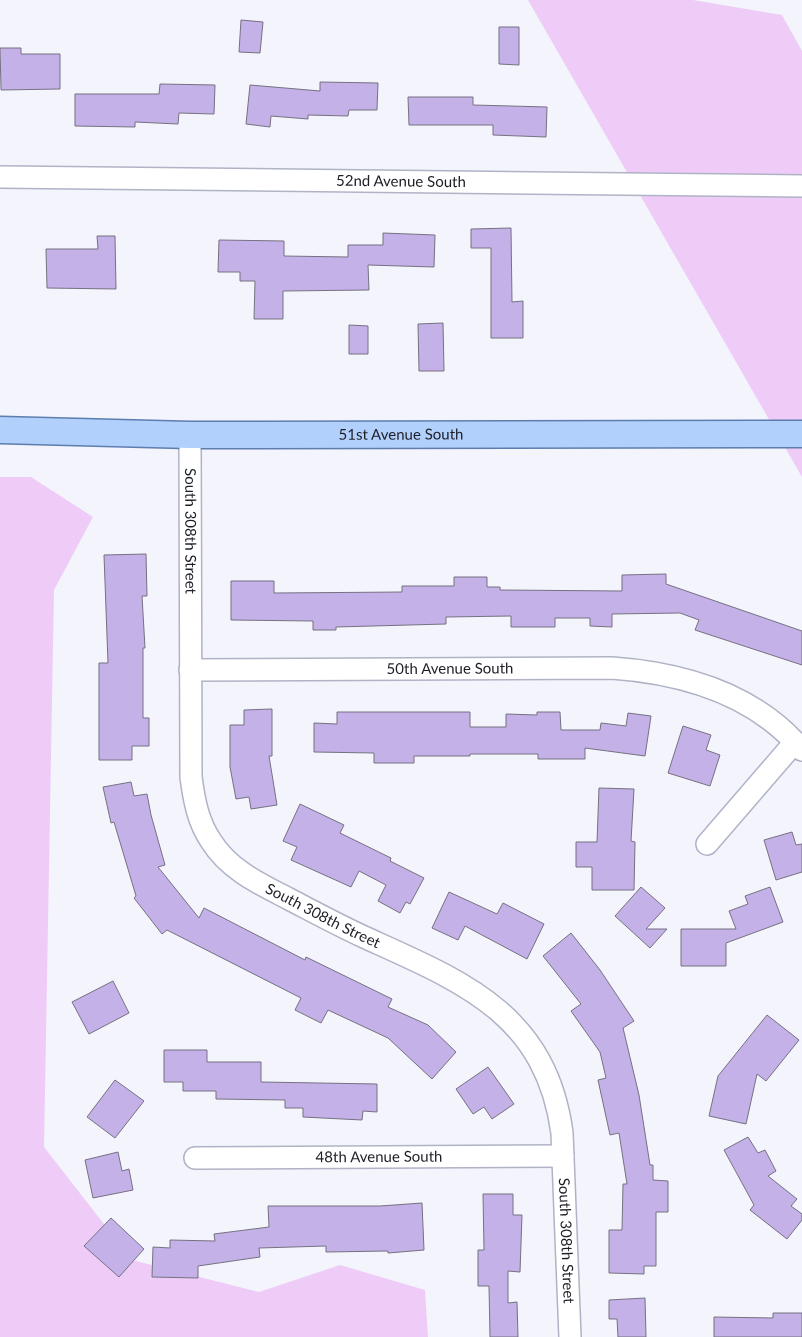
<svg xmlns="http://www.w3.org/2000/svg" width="802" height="1337" font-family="Lato,sans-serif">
<rect width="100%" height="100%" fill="#f3f4fc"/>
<path fill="#efccf7" d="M 528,0 L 693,0 L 782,15 L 802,51 L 802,477 Z
M 0,477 L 31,477 L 93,517 L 54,590 L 44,1147 L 132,1260 L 259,1292 L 340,1265 L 425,1290 L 428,1337 L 0,1337 Z"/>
<path fill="#c3b1e7" stroke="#767182" d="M 241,20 L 263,22 L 260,53 L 239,52 Z
M 499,27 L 519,27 L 519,65 L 499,64 Z
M 0,48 L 21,48 L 21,54 L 60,54 L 60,89 L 1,90 Z
M 320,82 L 378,83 L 377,110 L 349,110 L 348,116 L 308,115 L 308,119 L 271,116 L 270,127 L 246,124 L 250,85 L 320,91 Z
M 160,84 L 215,85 L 214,114 L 179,113 L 178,124 L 135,122 L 135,127 L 75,126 L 75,94 L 159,94 Z
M 408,97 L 473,97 L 473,105 L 547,107 L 546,137 L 493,135 L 493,125 L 409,125 Z
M 511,228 L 512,302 L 523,301 L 523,338 L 491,338 L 491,248 L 471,248 L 471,229 Z
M 383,233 L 435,235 L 434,267 L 368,265 L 369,290 L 283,291 L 283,319 L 254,319 L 255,281 L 240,281 L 240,272 L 218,272 L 219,240 L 284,241 L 284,256 L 348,257 L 348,245 L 383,245 Z
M 97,236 L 115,236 L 116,289 L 47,288 L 46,249 L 98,249 Z
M 443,323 L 444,371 L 419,371 L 418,324 Z
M 349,325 L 368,326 L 368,354 L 349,354 Z
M 146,554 L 147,596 L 142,596 L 145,648 L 143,648 L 143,718 L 149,718 L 149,746 L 132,746 L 132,760 L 99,760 L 99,663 L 108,663 L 104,555 Z
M 666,574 L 666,584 L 802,631 L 802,665 L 695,630 L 699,620 L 680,613 L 612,614 L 612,627 L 590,626 L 590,618 L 555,618 L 555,627 L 511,627 L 511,616 L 446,617 L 446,624 L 336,627 L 336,630 L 313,630 L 313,621 L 231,620 L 231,581 L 274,581 L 274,593 L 402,592 L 402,586 L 454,586 L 454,577 L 487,577 L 487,587 L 500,587 L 500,590 L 622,591 L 622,575 Z
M 272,709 L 272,756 L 269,756 L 277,805 L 251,809 L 249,797 L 236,799 L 230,767 L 230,725 L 244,725 L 244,710 Z
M 337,712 L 470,712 L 470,727 L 506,727 L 506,714 L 537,715 L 537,712 L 560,712 L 561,730 L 600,730 L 601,723 L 626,726 L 628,713 L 651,716 L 645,756 L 585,748 L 585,759 L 538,759 L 538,754 L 470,754 L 470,756 L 414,756 L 414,763 L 374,763 L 374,753 L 314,752 L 314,723 L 337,724 Z
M 683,726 L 711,735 L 706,750 L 720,755 L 710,786 L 668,773 Z
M 131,782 L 134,796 L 147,794 L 151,815 L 165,865 L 158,867 L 199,918 L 204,908 L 305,960 L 306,957 L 392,999 L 388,1007 L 428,1025 L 456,1052 L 432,1079 L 388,1038 L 328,1010 L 321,1023 L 295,1010 L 301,998 L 167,930 L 162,934 L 134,898 L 136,896 L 114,822 L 111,823 L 103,787 Z
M 599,788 L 634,789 L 631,841 L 635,842 L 634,890 L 592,890 L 592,867 L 576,867 L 576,842 L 597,842 Z
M 300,804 L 344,825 L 340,833 L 391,858 L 390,861 L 424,878 L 410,904 L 406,902 L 400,913 L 378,901 L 386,885 L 359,871 L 351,887 L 291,860 L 297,847 L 283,841 Z
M 792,832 L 796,845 L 802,844 L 802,872 L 776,880 L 764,840 Z
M 641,887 L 665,908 L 646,929 L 667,929 L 650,948 L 615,916 Z
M 770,887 L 783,922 L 726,943 L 726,966 L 681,966 L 681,929 L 736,929 L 729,911 L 748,904 L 745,896 Z
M 449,892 L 497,914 L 503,903 L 544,924 L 527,959 L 465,926 L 458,940 L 432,928 Z
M 571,933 L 600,970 L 634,1021 L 623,1028 L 639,1095 L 650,1165 L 653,1165 L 653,1180 L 668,1181 L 668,1212 L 656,1212 L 656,1266 L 644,1266 L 644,1274 L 609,1273 L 609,1230 L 622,1230 L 623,1184 L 627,1184 L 619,1133 L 610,1135 L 598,1080 L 606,1078 L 600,1052 L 571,1011 L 581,1004 L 543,956 Z
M 113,981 L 129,1013 L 89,1034 L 72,1002 Z
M 767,1015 L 799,1040 L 766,1081 L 757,1074 L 746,1124 L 709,1116 L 718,1076 Z
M 164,1050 L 207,1050 L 207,1062 L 261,1062 L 261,1082 L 377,1084 L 377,1112 L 363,1111 L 362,1120 L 303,1117 L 303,1108 L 285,1108 L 285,1100 L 216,1099 L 216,1091 L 183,1091 L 183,1082 L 164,1082 Z
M 488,1067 L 514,1104 L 492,1119 L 484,1107 L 473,1114 L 456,1089 Z
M 115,1080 L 144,1101 L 115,1138 L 87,1117 Z
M 748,1137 L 758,1153 L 765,1150 L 776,1171 L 768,1176 L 797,1199 L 791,1206 L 802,1214 L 802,1220 L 787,1239 L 750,1210 L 754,1205 L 724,1150 Z
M 118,1152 L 122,1171 L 129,1169 L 133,1190 L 93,1198 L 85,1160 Z
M 483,1194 L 513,1194 L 513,1215 L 522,1215 L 520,1272 L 508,1271 L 508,1303 L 517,1302 L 518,1337 L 490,1337 L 489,1286 L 478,1286 L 478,1250 L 484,1250 Z
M 422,1203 L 424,1250 L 388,1253 L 388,1251 L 326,1252 L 326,1246 L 259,1248 L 260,1257 L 198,1266 L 198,1278 L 152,1277 L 153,1247 L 170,1248 L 170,1240 L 215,1241 L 214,1234 L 269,1227 L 268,1206 L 380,1206 Z
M 111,1218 L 144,1249 L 119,1277 L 84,1246 Z
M 645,1298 L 646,1337 L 618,1337 L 617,1319 L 609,1319 L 609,1300 Z
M 773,1313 L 802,1313 L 802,1337 L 714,1337 L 714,1317 L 773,1318 Z"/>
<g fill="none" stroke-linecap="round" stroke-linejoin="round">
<g stroke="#b0b3c6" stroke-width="24">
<g id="minor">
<path id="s1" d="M 0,177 L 802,186"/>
<path id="s2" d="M 190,435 L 191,777 C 194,800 198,822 211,841 C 229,870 260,884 289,899 C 314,912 338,925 364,937 C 461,981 546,1013 562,1133 L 570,1337"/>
<path id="s3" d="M 190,670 L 612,668 C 682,673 755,694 802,750"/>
<path d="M 707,844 L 795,742"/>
<path id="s4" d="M 195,1158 L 563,1156"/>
</g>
</g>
<g stroke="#5d7daf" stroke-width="29">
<g id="major">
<path id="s5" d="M 0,430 L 190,435 L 802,434"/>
</g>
</g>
<use href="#minor" stroke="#fff" stroke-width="21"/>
<use href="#major" stroke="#b2d0fc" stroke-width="26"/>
</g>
<g text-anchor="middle" stroke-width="4.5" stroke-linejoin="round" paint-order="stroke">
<g font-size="15" fill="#1d1e25" stroke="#fff">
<text dy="5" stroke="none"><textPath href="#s1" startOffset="401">52nd Avenue South</textPath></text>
<text dy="5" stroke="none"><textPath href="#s5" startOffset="401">51st Avenue South</textPath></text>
<text dy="5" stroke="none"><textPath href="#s2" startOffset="96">South 308th Street</textPath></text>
<text dy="5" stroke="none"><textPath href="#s3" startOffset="260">50th Avenue South</textPath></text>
<text dy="5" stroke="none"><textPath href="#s2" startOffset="546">South 308th Street</textPath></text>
<text dy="5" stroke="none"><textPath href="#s4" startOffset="184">48th Avenue South</textPath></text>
<text dy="5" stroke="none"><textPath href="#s2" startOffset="995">South 308th Street</textPath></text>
</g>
</g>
</svg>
